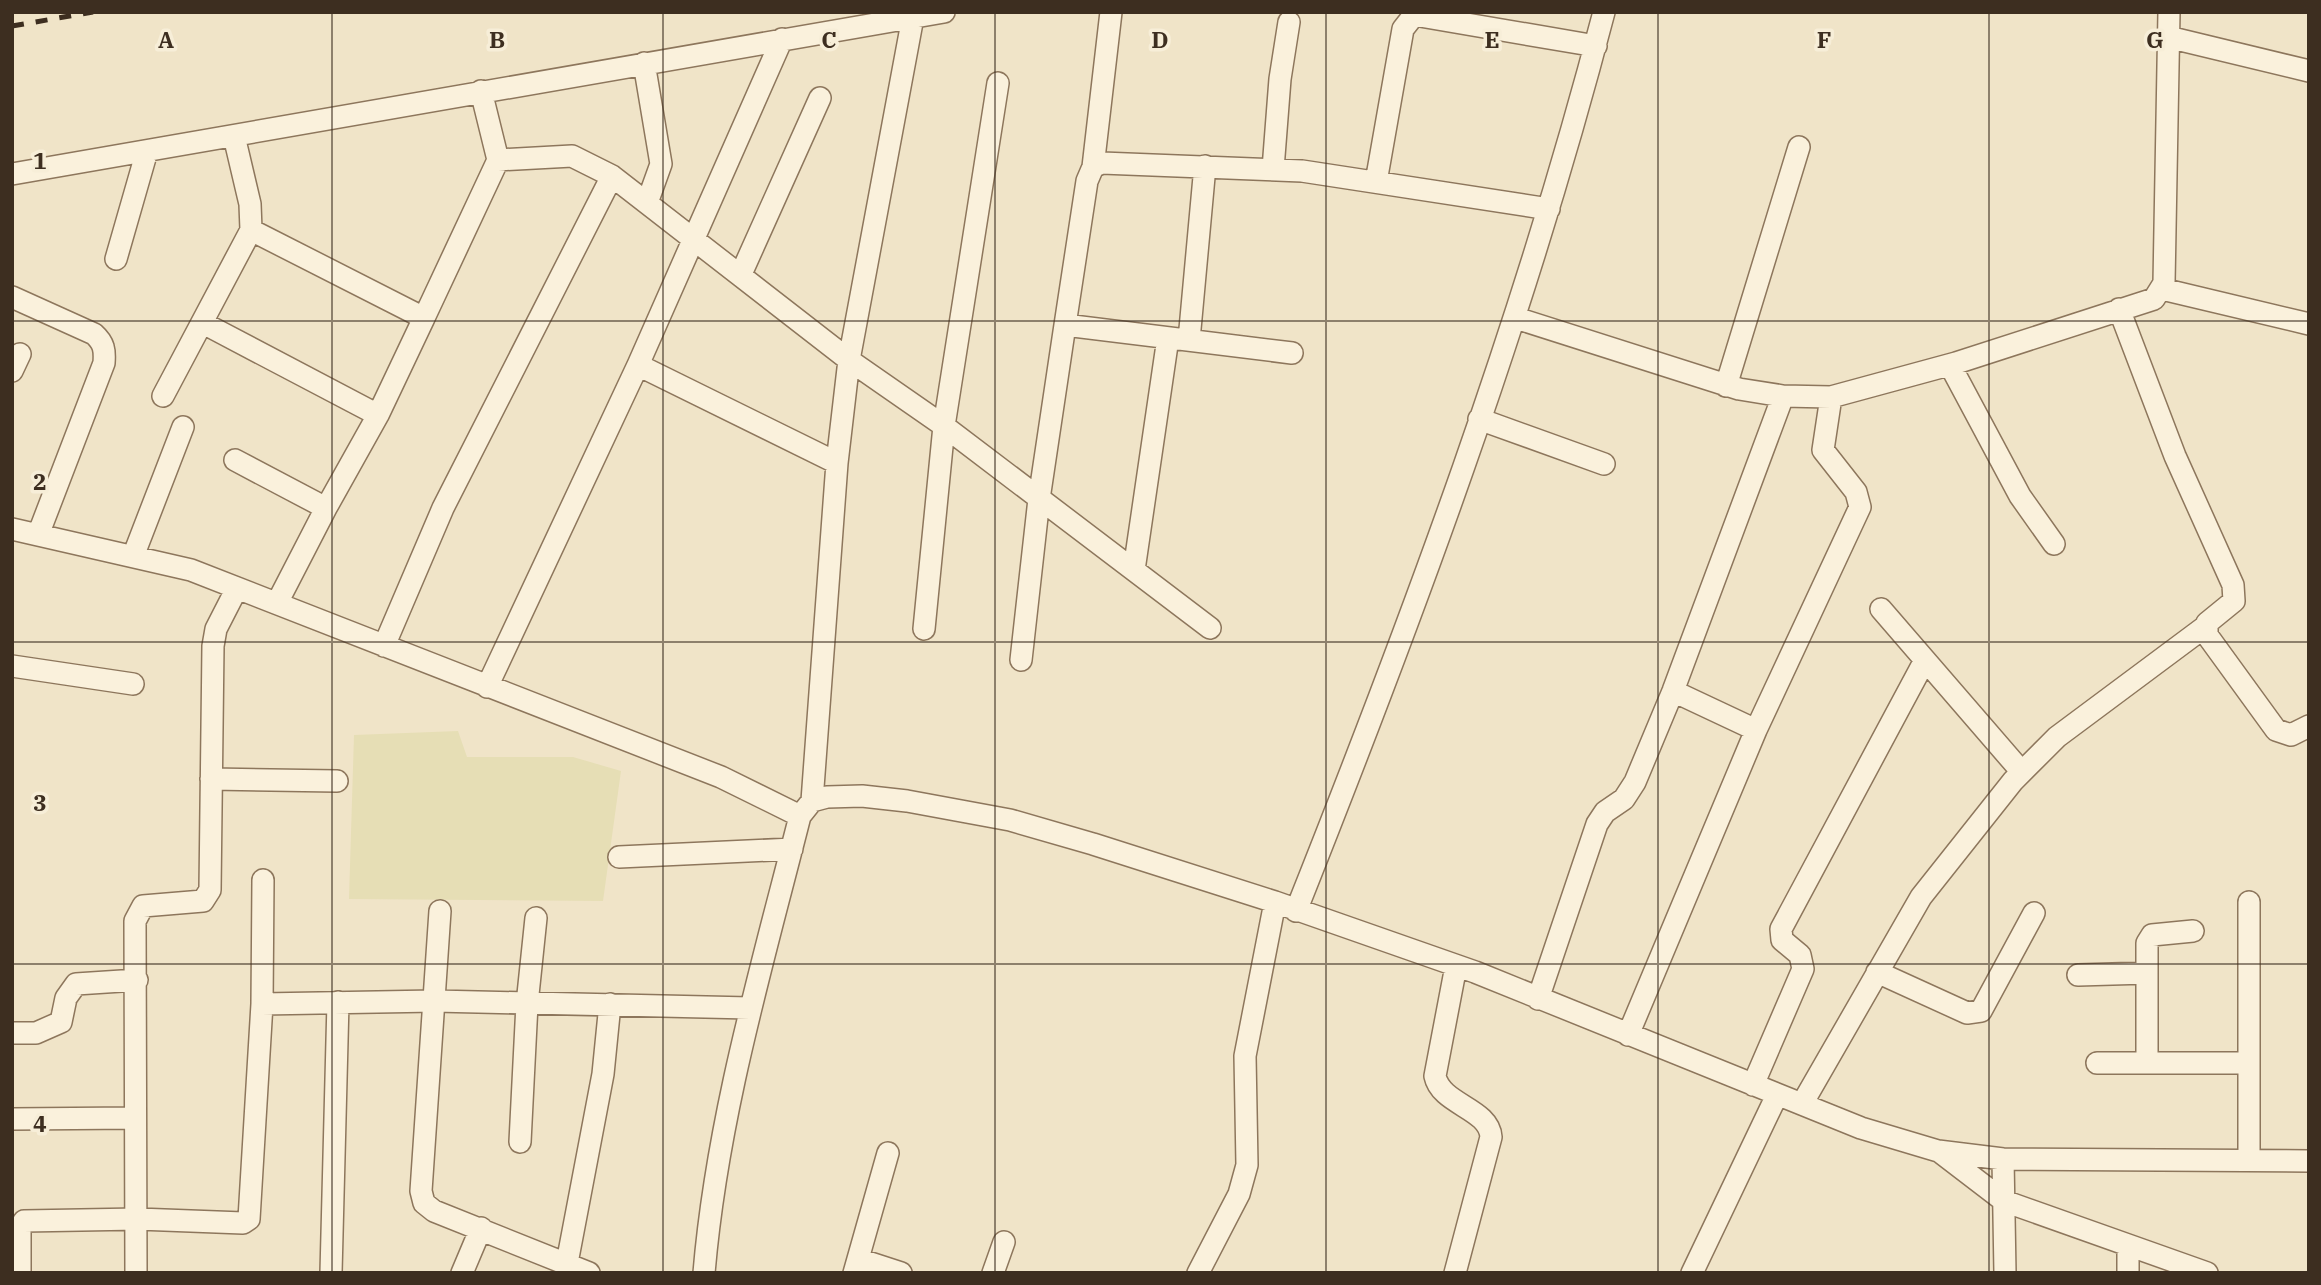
<svg xmlns="http://www.w3.org/2000/svg" width="2321" height="1285" font-family="'IBM Plex Serif',serif">
<rect width="100%" height="100%" fill="#f0e4c8"/>
<path fill="#e6deb5" d="M 458,731 L 467,757 L 573,757 L 621,771 L 603,901 L 349,899 L 354,735 Z"/>
<g fill="none" stroke-linecap="round" stroke-linejoin="round">
<g stroke="#8d765c" stroke-width="24">
<path id="minor" d="M 2168,37 L 2309,71
M 644,63 L 661,164 L 647,203
M 481,91 L 498,160 L 572,156 L 612,176 L 849,360 L 944,426 L 1210,628
M 1093,167 L 1111,12
M 1273,169 L 1280,79 L 1289,22
M 12,174 L 944,12
M 1376,182 L 1403,29 L 1414,15 L 1596,46
M 251,230 L 424,318 L 498,160
M 116,259 L 147,151
M 741,274 L 820,98
M 2162,289 L 2309,324
M 12,297 L 94,334 C 104,343 105,350 104,363 L 38,535
M 2119,309 L 2175,456 L 2233,585 L 2234,601 L 2207,623 L 2207,635 L 2276,730 L 2291,735 L 2309,726
M 1516,318 L 1739,389 L 1783,396 L 1831,397 L 1956,363 L 2154,299 L 2164,283 L 2169,12
M 203,323 L 378,415
M 1065,325 L 1087,181 L 1093,167 L 1102,163 L 1302,171 L 1549,209
M 1189,340 L 1205,166
M 638,365 L 837,463
M 1950,365 L 2020,496 L 2054,544
M 12,371 L 20,354
M 1726,386 L 1799,147
M 163,396 L 251,230 L 250,204 L 234,136
M 1479,419 L 1604,464
M 235,460 L 326,508 L 378,415 L 424,318
M 12,529 L 191,570 L 721,777 L 800,816
M 134,554 L 183,427
M 1134,570 L 1168,338
M 277,603 L 326,508
M 1881,609 L 2021,771
M 924,629 L 944,426 L 998,83
M 384,646 L 443,508 L 612,176
M 1021,660 L 1039,499 L 1065,325 L 1292,353
M 12,666 L 133,684
M 487,687 L 638,365 L 782,39
M 1673,691 L 1756,730
M 211,779 L 337,781
M 812,801 L 837,463 L 849,360 L 913,17
M 619,857 L 792,849
M 263,880 L 262,1004 L 435,1001 L 750,1008
M 2249,902 L 2249,1160
M 440,911 L 421,1191 L 424,1203 L 434,1211 L 589,1273
M 1296,911 C 1413,617 1524,319 1604,12
M 1877,972 L 1967,1013 L 1981,1011 L 2034,913
M 2078,975 L 2147,973
M 1538,999 L 1597,824 L 1605,812 L 1624,799 L 1635,782 L 1673,691 L 1783,396
M 12,1033 L 36,1033 L 61,1022 L 66,998 L 76,984 L 137,980
M 1628,1035 L 1756,730 L 1860,507 L 1856,492 L 1823,450 L 1831,397
M 2097,1063 L 2249,1063
M 2147,1063 L 2147,943 L 2152,935 L 2193,931
M 1753,1085 L 1803,969 L 1800,955 L 1782,940 L 1781,929 L 1924,662
M 1802,1104 L 1921,897 L 2013,781 L 2057,737 L 2206,626
M 12,1119 L 135,1118
M 520,1142 L 527,1004 L 536,918
M 1940,1152 L 2004,1201 L 2207,1273
M 2003,1159 L 2005,1273
M 858,1259 L 901,1273
M 567,1263 L 603,1074 L 610,1004
M 20,1273 L 20,1227 L 24,1221 L 138,1219 L 243,1223 L 249,1219 L 262,1004
M 136,1273 L 135,921 L 143,906 L 203,901 L 210,890 L 213,646 L 216,629 L 237,588
M 331,1273 L 338,1002
M 462,1273 L 481,1228
M 704,1273 C 717,1118 762,966 800,816 L 812,801 L 827,797 L 862,796 L 907,801 L 1010,820 L 1093,844 L 1275,902 L 1475,972 L 1861,1128 L 1938,1151 L 2003,1159 L 2309,1161
M 854,1273 L 888,1153
M 993,1273 L 1004,1242
M 1198,1273 L 1239,1194 L 1247,1165 L 1245,1056 L 1275,902
M 1455,1273 L 1491,1137 C 1489,1108 1441,1105 1435,1076 L 1456,966
M 1692,1273 L 1777,1095
M 2128,1273 L 2128,1245"/>
</g>
<use href="#minor" stroke="#faf1dc" stroke-width="21"/>
<path stroke="#3d2e20" stroke-width="5" stroke-dasharray="12 12" stroke-linecap="butt" d="M 12,26 L 93,12"/>
</g>
<path fill="none" stroke="#3d2e20" stroke-width="2" stroke-opacity="0.55" d="M 332,12 L 332,1273M 663,12 L 663,1273M 995,12 L 995,1273M 1326,12 L 1326,1273M 1658,12 L 1658,1273M 1989,12 L 1989,1273M 12,321 L 2309,321M 12,642 L 2309,642M 12,964 L 2309,964"/>
<g font-size="23" text-anchor="middle" font-weight="bold" fill="#3d2e20" stroke="#f7eed8" stroke-width="7" stroke-linejoin="round" paint-order="stroke">
<text x="166" y="48">A</text>
<text x="497" y="48">B</text>
<text x="829" y="48">C</text>
<text x="1160" y="48">D</text>
<text x="1492" y="48">E</text>
<text x="1824" y="48">F</text>
<text x="2155" y="48">G</text>
<text x="40" y="169">1</text>
<text x="40" y="490">2</text>
<text x="40" y="811">3</text>
<text x="40" y="1132">4</text>
</g>
<rect width="2321" height="1285" fill="none" stroke="#3d2e20" stroke-width="28"/>
</svg>
